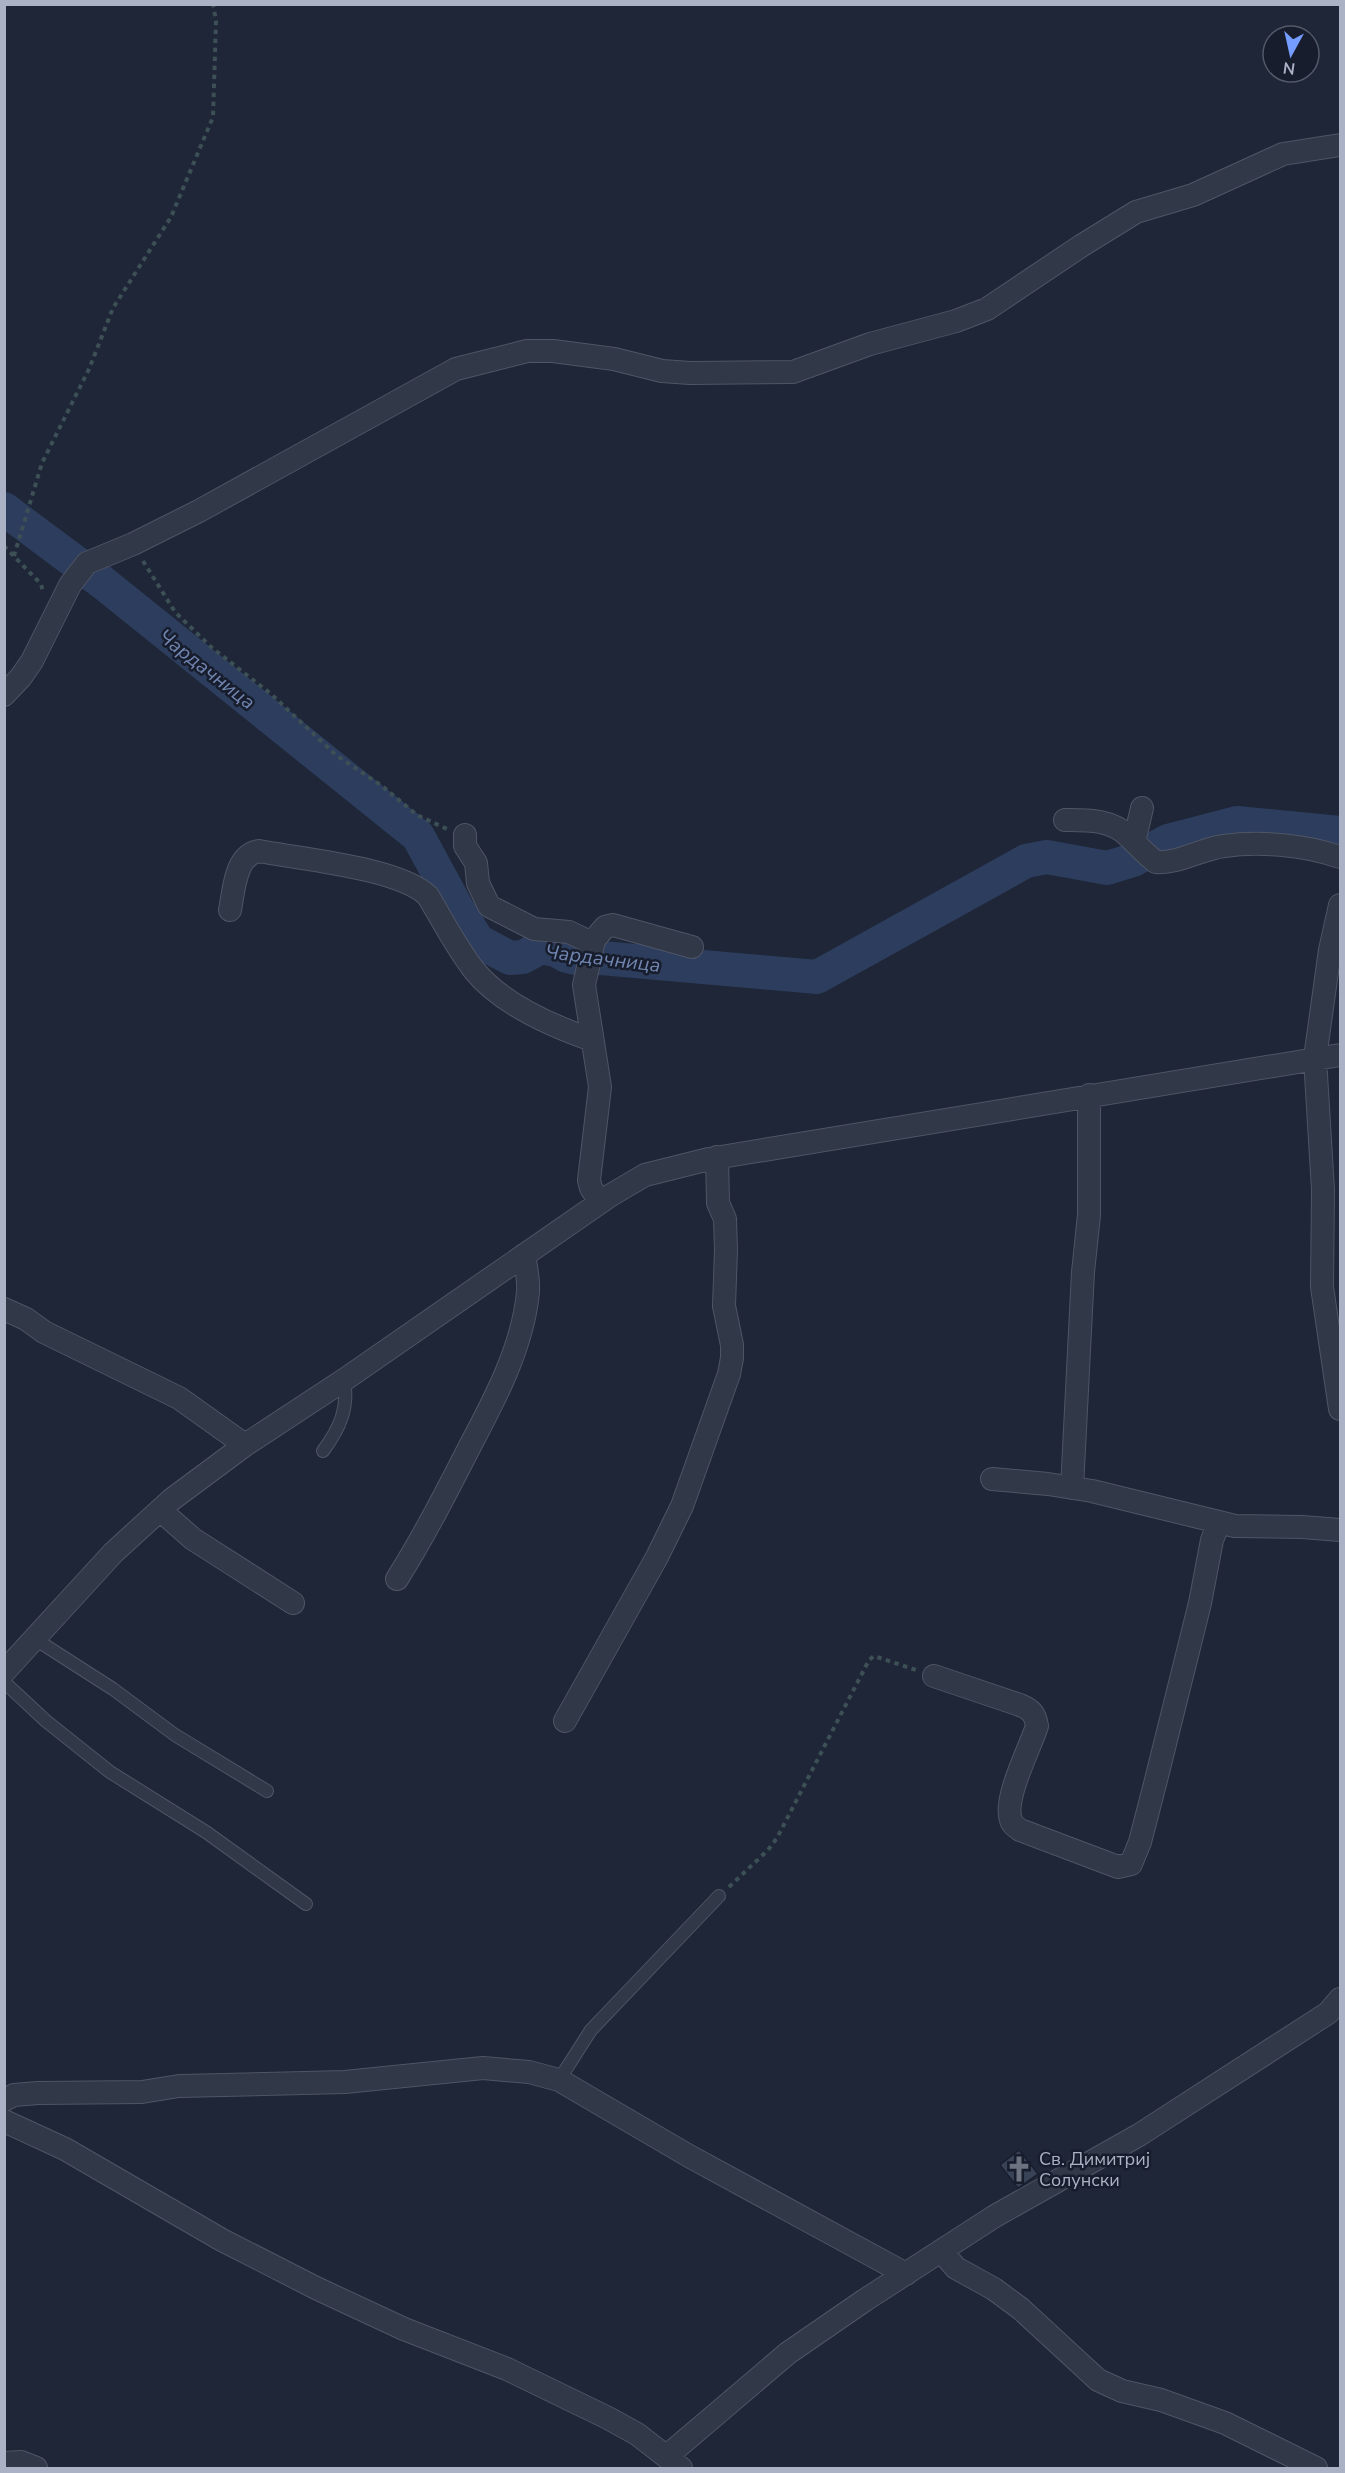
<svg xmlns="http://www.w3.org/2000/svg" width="1345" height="2473" font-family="'Nunito Sans',sans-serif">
<rect width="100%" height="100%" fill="#1e2637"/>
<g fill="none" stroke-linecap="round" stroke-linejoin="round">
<path stroke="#2d3d5d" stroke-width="34" d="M 4,509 L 102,582 L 418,836 L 456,906 L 478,941 L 510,958 L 523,957 L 541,947 L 556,950 L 567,956 L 580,959 L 601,958 L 817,977 L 1026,861 L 1047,857 L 1107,868 L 1133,860 L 1168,841 L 1237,823 L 1340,833"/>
</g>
<path fill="#394358" stroke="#191f2e" stroke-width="1.5" d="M 1019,2150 L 1038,2174 L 1018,2188 L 1000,2165 Z"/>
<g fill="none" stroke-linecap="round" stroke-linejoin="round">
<g stroke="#4f5566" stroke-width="14">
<path id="service" d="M 323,1451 C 340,1428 349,1408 344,1380
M 35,1639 L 113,1689 L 175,1735 L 267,1791
M 4,1682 L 46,1721 L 110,1772 L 206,1832 L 306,1904
M 559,2080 L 591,2030 L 719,1896"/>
</g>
<g stroke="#4f5566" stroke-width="24">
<path id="minor" d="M 4,695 L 21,677 L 32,661 L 70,585 L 87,563 L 133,544 L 199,511 L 456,369 L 527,351 L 553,351 L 614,359 L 662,371 L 690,373 L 793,372 L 870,344 L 956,321 L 987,309 L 1081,246 L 1136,212 L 1193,195 L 1283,154 L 1340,145
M 1065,820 C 1087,820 1111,819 1128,836 C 1137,844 1145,854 1156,862 C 1178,864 1201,849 1224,846 C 1261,841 1305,845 1340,857
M 465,835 L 465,846 L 476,863 L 478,883 L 489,906 L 534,929 L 569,932 L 592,943
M 1134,842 L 1142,808
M 1340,905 L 1330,950 L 1315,1058 L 1323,1190 L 1322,1287 L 1340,1409
M 230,910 C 234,890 235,855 259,851 C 300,859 400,868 428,896 C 443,921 456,947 474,970 C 501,1004 552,1026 592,1040
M 600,1202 L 591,1188 L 589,1180 L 600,1087 L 584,985 L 594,940 L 605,927 L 613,925 L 692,947
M 4,1309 L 26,1319 L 44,1332 L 179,1398 L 245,1445
M 992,1479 L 1048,1484 L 1092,1491 L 1235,1526 L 1302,1527 L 1340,1530
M 1072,1488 L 1083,1272 L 1089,1215 L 1089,1095
M 160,1510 L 193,1539 L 293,1603
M 397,1579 C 424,1536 447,1491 470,1446 C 495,1399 523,1346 528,1292 C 529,1280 526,1267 524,1255
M 4,1672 L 113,1553 L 171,1500 L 245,1445 L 344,1380 L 611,1195 L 645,1175 L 709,1159 L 1340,1055
M 934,1676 L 1020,1705 C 1031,1710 1035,1713 1037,1726 C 1030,1748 1003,1799 1011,1820 C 1012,1824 1016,1827 1020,1830 L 1118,1867 L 1131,1864 L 1140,1842 L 1156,1780 L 1200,1603 L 1212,1540 L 1219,1523
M 565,1721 L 657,1557 L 682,1506 L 729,1374 L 732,1358 L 732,1345 L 724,1306 L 726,1250 L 725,1219 L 718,1203 L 717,1157
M 4,2100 L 14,2095 L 38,2093 L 142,2092 L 179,2086 L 345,2082 L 483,2068 L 529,2072 L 559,2080 L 689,2156 L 906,2274
M 4,2121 L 65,2149 L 222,2240 L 316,2288 L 404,2329 L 507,2369 L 608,2418 L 637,2434 L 681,2468
M 941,2251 L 956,2268 L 994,2289 L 1021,2309 L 1098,2380 L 1122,2391 L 1161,2400 L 1225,2423 L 1316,2468
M 667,2456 L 788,2353 L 865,2300 L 995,2216 L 1139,2135 L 1328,2013 L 1340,1999
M 4,2463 L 21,2462 L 36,2468"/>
</g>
<path stroke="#3d5056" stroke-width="4" stroke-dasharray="4.5 4.5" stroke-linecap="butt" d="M 4,546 L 41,584 L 43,592
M 14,556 L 42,463 L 89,369 L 113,308 L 171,217 L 213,117 L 216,21 L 213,4
M 143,561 L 175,612 L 211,647 L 271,694 L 336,755 L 382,786 L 417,815 L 447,829
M 729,1887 L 768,1850 L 777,1838 L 869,1660 L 874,1656 L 916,1670"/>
<use href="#service" stroke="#313847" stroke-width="12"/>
<use href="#minor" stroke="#313847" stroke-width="22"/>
</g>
<defs>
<g id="church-bare" transform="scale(2.07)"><path d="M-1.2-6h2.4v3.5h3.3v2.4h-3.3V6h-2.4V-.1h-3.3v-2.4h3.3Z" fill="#6b7280" stroke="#171d2c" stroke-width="2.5" paint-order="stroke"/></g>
</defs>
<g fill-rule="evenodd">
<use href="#church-bare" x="1019" y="2169"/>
</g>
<g text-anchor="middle" stroke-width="5" stroke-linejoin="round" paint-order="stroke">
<g font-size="18" fill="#abb2c5" stroke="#171d2c" text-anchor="start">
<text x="1039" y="2165">Св. Димитриј<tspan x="1039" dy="21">Солунски</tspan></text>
</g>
<g font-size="20" font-style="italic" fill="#7085b0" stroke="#171d2c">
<text transform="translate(207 669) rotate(38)" y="7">Чардачница</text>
<text transform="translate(603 958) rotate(7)" y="7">Чардачница</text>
</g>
</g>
<rect width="1345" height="2473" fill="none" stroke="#abb2c5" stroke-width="12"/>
<g transform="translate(1291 54) rotate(188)"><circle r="28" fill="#171d2c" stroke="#525969" stroke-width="1.5"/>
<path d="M0-4.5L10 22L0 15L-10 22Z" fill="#759dff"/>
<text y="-9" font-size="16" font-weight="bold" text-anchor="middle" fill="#abb2c5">N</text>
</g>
</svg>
